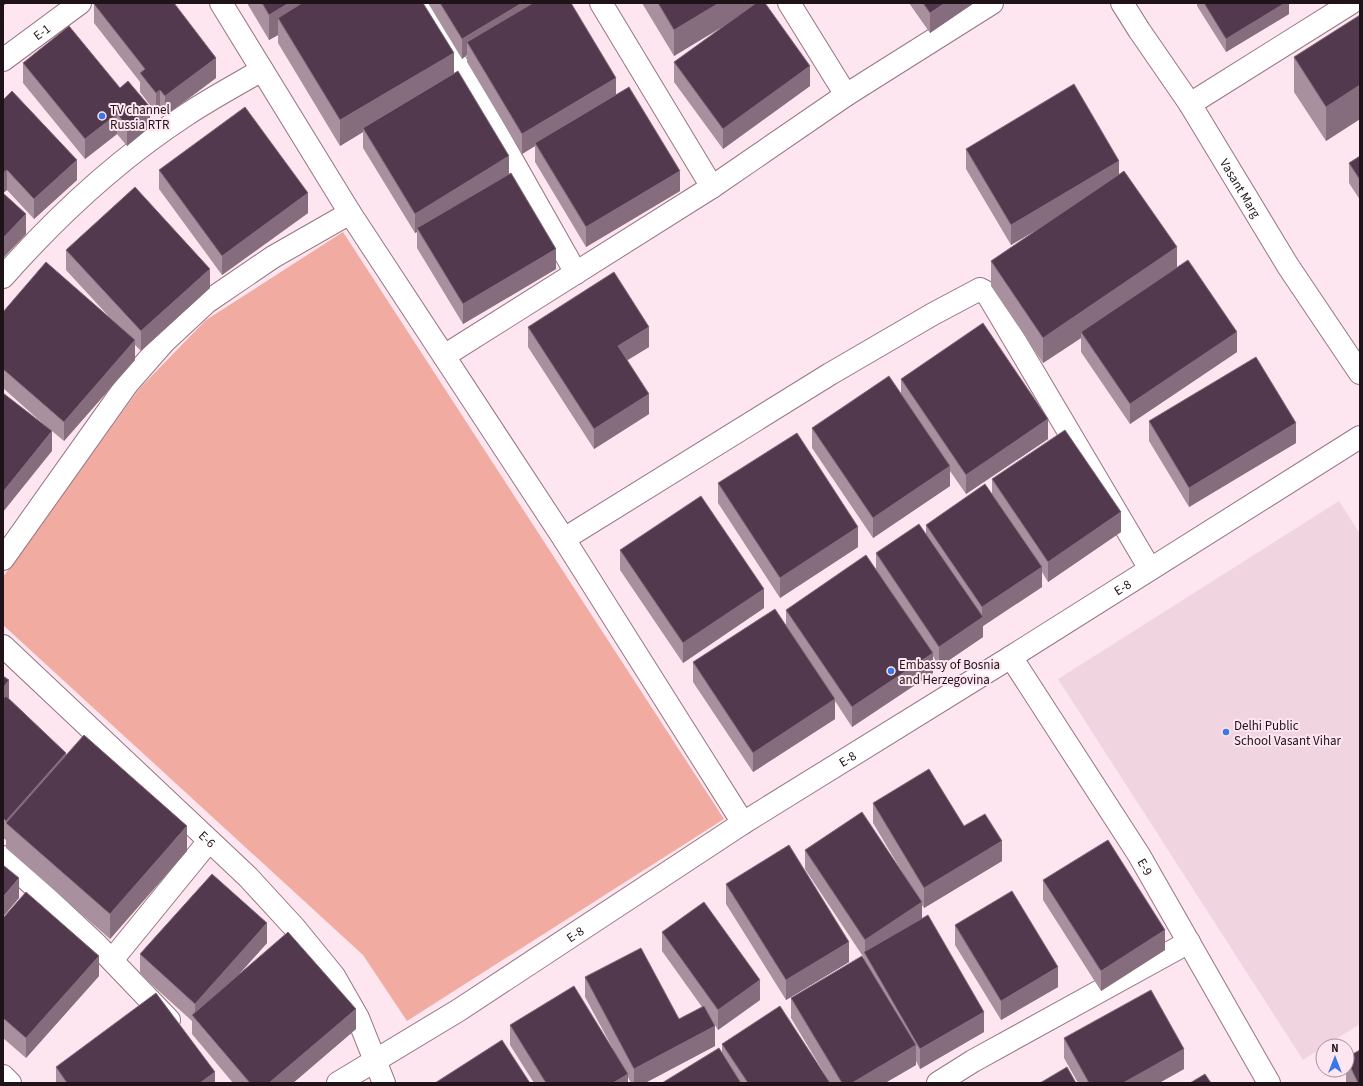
<svg xmlns="http://www.w3.org/2000/svg" width="1363" height="1086" font-family="'Source Sans 3',sans-serif">
<rect width="100%" height="100%" fill="#fee6f0"/>
<path fill="#f0d5e0" d="M 1339,501 L 1360,534 L 1360,1024 L 1325,1046 L 1323,1046 L 1323,1047 L 1303,1060 L 1058,679 Z"/>
<path fill="#f2aba1" d="M 343,232 L 724,819 L 407,1021 L 363,955 L 3,625 L 3,577 L 139,389 L 206,320 Z"/>
<g fill="none" stroke-linecap="round" stroke-linejoin="round">
<g stroke="#977583" stroke-width="24">
<g id="street">
<path d="M 221,3 L 350,213 L 564,539 L 743,823"/>
<path d="M 421,3 L 481,105 L 576,273"/>
<path d="M 601,3 L 712,187"/>
<path d="M 789,3 L 846,95"/>
<path id="s1" d="M 1122,3 L 1139,30 L 1190,104 L 1288,266 L 1360,373"/>
<path id="s2" d="M 3,60 L 80,3"/>
<path d="M 1190,104 L 1351,3"/>
<path d="M 3,277 C 57,216 117,160 186,115 C 210,99 236,85 262,70"/>
<path d="M 444,356 L 712,187 L 846,95 L 992,3"/>
<path d="M 564,539 L 830,374 L 933,314 L 980,289 L 984,291 L 989,297 L 1150,569"/>
<path d="M 3,559 L 128,383 L 164,342 L 207,302 L 273,257 L 350,213"/>
<path id="s3" d="M 3,646 L 248,877 L 294,927 L 334,976 L 358,1018 L 384,1083"/>
<path id="s4" d="M 1011,657 L 1139,855 L 1269,1083"/>
<path d="M 3,857 L 97,945 L 169,1020"/>
<path d="M 112,960 L 209,841"/>
<path d="M 3,1076 L 10,1083"/>
<path id="s5" d="M 338,1083 L 459,1010 L 743,823 L 1011,657 L 1360,437"/>
<path d="M 938,1083 L 973,1061 L 1189,942"/>
</g>
</g>
<use href="#street" stroke="#fff" stroke-width="22"/>
</g>
<path fill="#a8909e" d="M 247,3 L 423,3 L 454,73 L 509,174 L 556,269 L 463,324 L 417,248 L 417,232 L 415,233 L 363,148 L 363,132 L 340,146 L 278,43 L 278,35 L 269,40 Z
M 428,3 L 571,3 L 616,94 L 680,191 L 586,247 L 535,162 L 535,146 L 522,154 L 467,62 L 467,55 L 462,59 Z
M 642,3 L 765,3 L 810,86 L 723,149 L 674,82 L 674,62 L 728,23 L 674,56 Z
M 909,3 L 974,3 L 930,33 Z
M 1197,3 L 1289,3 L 1289,14 L 1226,52 L 1197,6 Z
M 94,4 L 216,78 L 165,116 L 160,109 L 156,113 L 140,92 L 140,82 L 94,23 Z
M 1360,15 L 1360,119 L 1326,141 L 1294,92 L 1294,57 Z
M 23,63 L 150,127 L 127,146 L 117,134 L 85,159 L 23,83 Z
M 3,100 L 77,180 L 34,219 L 7,190 L 3,193 L 26,234 L 3,258 Z
M 966,149 L 1119,174 L 1177,267 L 1237,352 L 1130,424 L 1081,352 L 1081,338 L 1043,363 L 991,286 L 991,261 L 1038,229 L 1011,245 L 966,169 Z
M 1360,156 L 1360,200 L 1349,183 L 1349,163 Z
M 159,170 L 308,213 L 222,275 L 159,189 Z
M 66,250 L 210,288 L 141,351 L 135,345 L 135,360 L 64,441 L 52,431 L 52,451 L 50,430 L 3,388 L 3,312 L 113,321 L 66,270 Z
M 528,327 L 649,347 L 627,360 L 649,414 L 594,449 L 528,347 Z
M 901,379 L 1048,439 L 966,494 L 950,471 L 950,486 L 873,538 L 812,448 L 812,428 L 901,394 Z
M 1149,421 L 1296,443 L 1189,507 L 1149,441 Z
M 992,479 L 1121,532 L 1048,582 L 1042,572 L 1042,587 L 983,626 L 983,637 L 939,667 L 933,656 L 933,673 L 852,727 L 835,701 L 835,719 L 753,772 L 693,682 L 693,662 L 786,626 L 786,610 L 876,570 L 876,553 L 926,534 L 926,525 L 992,494 Z
M 718,483 L 858,547 L 780,598 L 718,503 Z
M 620,550 L 764,608 L 683,663 L 620,570 Z
M 3,676 L 9,699 L 66,755 L 187,851 L 110,939 L 6,848 L 6,840 L 3,838 Z
M 873,803 L 964,826 L 1002,861 L 924,908 L 922,905 L 922,918 L 984,1032 L 920,1069 L 916,1061 L 916,1065 L 885,1083 L 830,1083 L 791,1018 L 791,998 L 864,958 L 805,869 L 805,850 L 904,875 L 873,823 Z
M 1043,880 L 1165,950 L 1101,991 L 1043,900 Z
M 726,884 L 849,962 L 786,1000 L 726,904 Z
M 3,918 L 99,976 L 26,1058 L 3,1038 Z
M 955,925 L 1058,987 L 1001,1020 L 955,945 Z
M 662,932 L 760,1000 L 718,1030 L 715,1025 L 715,1046 L 645,1083 L 631,1083 L 628,1077 L 628,1083 L 534,1083 L 510,1045 L 510,1025 L 613,1049 L 585,997 L 585,977 L 679,1019 L 702,1007 L 662,951 Z
M 267,943 L 240,973 L 356,1029 L 293,1083 L 233,1083 L 192,1034 L 192,1021 L 140,974 L 140,954 Z
M 1064,1038 L 1184,1069 L 1159,1083 L 1078,1083 L 1064,1058 Z
M 722,1044 L 830,1083 L 662,1083 L 722,1053 Z
M 1347,1057 L 1360,1083 L 1346,1083 L 1346,1070 L 1347,1070 Z
M 56,1067 L 215,1083 L 56,1083 Z"/>
<path fill="#866d7e" d="M 3,3 L 7,3 L 3,6 Z
M 289,3 L 331,3 L 278,18 L 278,35 L 269,40 L 269,15 Z
M 522,3 L 555,3 L 467,42 L 467,55 L 462,59 L 462,39 Z
M 719,3 L 762,3 L 674,56 L 674,30 Z
M 945,3 L 974,3 L 930,33 L 930,13 Z
M 1285,3 L 1289,3 L 1289,14 L 1226,52 L 1226,39 Z
M 454,53 L 454,78 L 363,128 L 363,132 L 340,146 L 340,120 Z
M 216,58 L 216,78 L 165,116 L 165,96 Z
M 810,66 L 810,86 L 723,149 L 723,129 Z
M 616,78 L 616,98 L 535,143 L 535,146 L 522,154 L 522,134 Z
M 1360,85 L 1360,119 L 1326,141 L 1326,107 Z
M 160,90 L 160,109 L 156,113 L 156,93 Z
M 150,107 L 150,127 L 127,146 L 127,126 Z
M 117,114 L 117,134 L 85,159 L 85,139 Z
M 509,156 L 509,176 L 417,228 L 417,232 L 415,233 L 415,214 Z
M 77,160 L 77,180 L 34,219 L 34,199 Z
M 1119,161 L 1119,181 L 1011,245 L 1011,225 Z
M 7,170 L 7,190 L 3,193 L 3,173 Z
M 680,171 L 680,191 L 586,247 L 586,227 Z
M 308,193 L 308,213 L 222,275 L 222,256 Z
M 26,214 L 26,234 L 3,258 L 3,238 Z
M 1177,247 L 1177,273 L 1081,332 L 1081,338 L 1043,363 L 1043,338 Z
M 556,249 L 556,269 L 463,324 L 463,304 Z
M 210,269 L 210,288 L 141,351 L 141,331 Z
M 649,327 L 649,347 L 618,366 L 618,346 Z
M 1237,332 L 1237,352 L 1130,424 L 1130,404 Z
M 135,340 L 135,360 L 64,441 L 64,422 Z
M 649,394 L 649,414 L 594,449 L 594,429 Z
M 1048,419 L 1048,439 L 966,494 L 966,475 Z
M 1296,423 L 1296,443 L 1189,507 L 1189,488 Z
M 52,431 L 52,451 L 3,512 L 3,492 Z
M 950,466 L 950,486 L 873,538 L 873,518 Z
M 1121,512 L 1121,532 L 1048,582 L 1048,562 Z
M 858,527 L 858,547 L 780,598 L 780,578 Z
M 1042,567 L 1042,587 L 983,626 L 983,637 L 939,667 L 939,647 L 982,618 L 982,607 Z
M 764,589 L 764,608 L 683,663 L 683,643 Z
M 933,653 L 933,673 L 852,727 L 852,707 Z
M 9,680 L 9,700 L 3,708 L 3,688 Z
M 835,699 L 835,719 L 753,772 L 753,753 Z
M 66,753 L 66,773 L 6,823 L 6,840 L 6,821 Z
M 187,826 L 187,851 L 110,939 L 110,914 Z
M 1002,841 L 1002,861 L 924,908 L 924,888 Z
M 19,878 L 19,898 L 3,917 L 3,897 Z
M 922,902 L 922,922 L 865,953 L 865,940 Z
M 267,923 L 267,943 L 197,1021 L 195,1018 L 195,1004 Z
M 1165,930 L 1165,950 L 1101,991 L 1101,971 Z
M 849,942 L 849,962 L 786,1000 L 786,980 Z
M 99,956 L 99,976 L 26,1058 L 26,1038 Z
M 1058,967 L 1058,987 L 1001,1020 L 1001,1001 Z
M 760,980 L 760,1000 L 718,1030 L 718,1010 Z
M 356,1009 L 356,1029 L 293,1083 L 269,1083 Z
M 984,1012 L 984,1032 L 920,1069 L 920,1049 Z
M 715,1026 L 715,1046 L 645,1083 L 634,1083 L 634,1069 Z
M 916,1045 L 916,1065 L 885,1083 L 852,1083 Z
M 1184,1049 L 1184,1069 L 1159,1083 L 1123,1083 Z
M 215,1072 L 215,1083 L 200,1083 Z
M 628,1074 L 628,1083 L 613,1083 Z"/>
<path fill="#52394d" stroke="#866d7e" d="M 95,3 L 174,3 L 216,58 L 165,96 L 160,90 L 156,93 L 140,73 L 145,69 L 94,4 Z
M 262,3 L 289,3 L 269,15 Z
M 302,3 L 423,3 L 454,53 L 340,120 L 278,18 Z
M 440,3 L 522,3 L 462,39 Z
M 533,3 L 571,3 L 616,78 L 522,134 L 467,42 Z
M 658,3 L 719,3 L 674,30 Z
M 756,3 L 765,3 L 810,66 L 723,129 L 674,62 Z
M 923,3 L 945,3 L 930,13 Z
M 1204,3 L 1285,3 L 1226,39 Z
M 1360,15 L 1360,85 L 1326,107 L 1294,57 Z
M 69,26 L 120,88 L 128,81 L 150,107 L 127,126 L 117,114 L 85,139 L 23,63 Z
M 458,71 L 509,156 L 415,214 L 363,128 Z
M 1074,84 L 1119,161 L 1011,225 L 966,149 Z
M 629,87 L 680,171 L 586,227 L 535,143 Z
M 12,91 L 77,160 L 34,199 L 7,170 L 3,173 L 3,100 Z
M 245,107 L 308,193 L 222,256 L 159,170 Z
M 1360,156 L 1360,180 L 1349,163 Z
M 1124,171 L 1177,247 L 1043,338 L 991,261 Z
M 511,173 L 556,249 L 463,304 L 417,228 Z
M 135,187 L 210,269 L 141,331 L 66,250 Z
M 3,193 L 26,214 L 3,238 Z
M 1188,260 L 1237,332 L 1130,404 L 1081,332 Z
M 46,262 L 135,340 L 64,422 L 3,369 L 3,312 Z
M 614,272 L 649,327 L 618,346 L 649,394 L 594,429 L 528,327 Z
M 983,323 L 1048,419 L 966,475 L 901,379 Z
M 1256,357 L 1296,423 L 1189,488 L 1149,421 Z
M 889,376 L 950,466 L 873,518 L 812,428 Z
M 3,393 L 52,431 L 3,492 Z
M 1065,430 L 1121,512 L 1048,562 L 992,479 Z
M 797,433 L 858,527 L 780,578 L 718,483 Z
M 985,484 L 1042,567 L 982,607 L 926,525 Z
M 701,496 L 764,589 L 683,643 L 620,550 Z
M 919,524 L 983,617 L 939,647 L 876,553 Z
M 866,555 L 933,653 L 852,707 L 786,610 Z
M 775,609 L 835,699 L 753,753 L 693,662 Z
M 3,676 L 9,680 L 3,688 Z
M 6,696 L 66,753 L 6,821 L 3,818 L 3,699 Z
M 84,735 L 187,826 L 110,914 L 6,823 Z
M 929,769 L 964,826 L 985,814 L 1002,841 L 924,888 L 873,803 Z
M 862,812 L 922,902 L 865,940 L 805,850 Z
M 1108,840 L 1165,930 L 1101,971 L 1043,880 Z
M 789,845 L 849,942 L 786,980 L 726,884 Z
M 3,865 L 19,878 L 3,897 Z
M 212,874 L 267,923 L 195,1004 L 140,954 Z
M 1012,891 L 1058,967 L 1001,1001 L 955,925 Z
M 26,892 L 99,956 L 26,1038 L 3,1018 L 3,918 Z
M 704,902 L 760,980 L 718,1010 L 662,932 Z
M 928,915 L 984,1012 L 920,1049 L 864,952 Z
M 288,932 L 356,1009 L 269,1083 L 250,1083 L 192,1015 Z
M 641,948 L 679,1019 L 704,1006 L 715,1026 L 634,1069 L 585,977 Z
M 862,956 L 916,1045 L 852,1083 L 842,1083 L 791,998 Z
M 574,986 L 628,1074 L 613,1083 L 546,1083 L 510,1025 Z
M 1151,990 L 1184,1049 L 1123,1083 L 1089,1083 L 1064,1038 Z
M 156,993 L 215,1072 L 200,1083 L 67,1083 L 56,1067 Z
M 780,1006 L 830,1083 L 748,1083 L 722,1044 Z
M 502,1040 L 530,1083 L 435,1083 Z
M 719,1048 L 741,1083 L 662,1083 Z
M 1360,1050 L 1360,1083 L 1358,1083 L 1347,1060 L 1347,1057 Z
M 1067,1067 L 1076,1083 L 1040,1083 Z
M 1205,1074 L 1211,1083 L 1190,1083 Z"/>
<g fill="#3b78e7" stroke="#fee6f0" stroke-width="1.5">
<circle cx="102" cy="116" r="4"/>
<circle cx="891" cy="671" r="4"/>
<circle cx="1226" cy="732" r="4"/>
</g>
<g text-anchor="middle" stroke-width="4" stroke-linejoin="round" paint-order="stroke">
<g font-size="13" fill="#1f1218" stroke="#fee6f0">
<text dy="5" stroke="none"><textPath href="#s2" startOffset="48">E-1</textPath></text>
<text dy="5" stroke="none"><textPath href="#s1" startOffset="220">Vasant Marg</textPath></text>
<text dy="5" stroke="none"><textPath href="#s5" startOffset="928">E-8</textPath></text>
<text dy="5" stroke="none"><textPath href="#s5" startOffset="604">E-8</textPath></text>
<text dy="5" stroke="none"><textPath href="#s3" startOffset="281">E-6</textPath></text>
<text dy="5" stroke="none"><textPath href="#s4" startOffset="249">E-9</textPath></text>
<text dy="5" stroke="none"><textPath href="#s5" startOffset="280">E-8</textPath></text>
</g>
<g font-size="13" fill="#1f1218" stroke="#fee6f0" text-anchor="start">
<text x="110" y="114">TV channel<tspan x="110" dy="15">Russia RTR</tspan></text>
<text x="899" y="669">Embassy of Bosnia<tspan x="899" dy="15">and Herzegovina</tspan></text>
<text x="1234" y="730">Delhi Public<tspan x="1234" dy="15">School Vasant Vihar</tspan></text>
</g>
</g>
<rect width="1363" height="1086" fill="none" stroke="#1f1218" stroke-width="8"/>
<g transform="translate(1335 1058)"><circle r="19" fill="#fee6f0" stroke="#a5919a"/>
<path d="M0-3L7 15L0 10L-7 15Z" fill="#3b78e7"/>
<text y="-6" font-size="11" font-weight="bold" text-anchor="middle" fill="#1f1218">N</text>
</g>
</svg>
